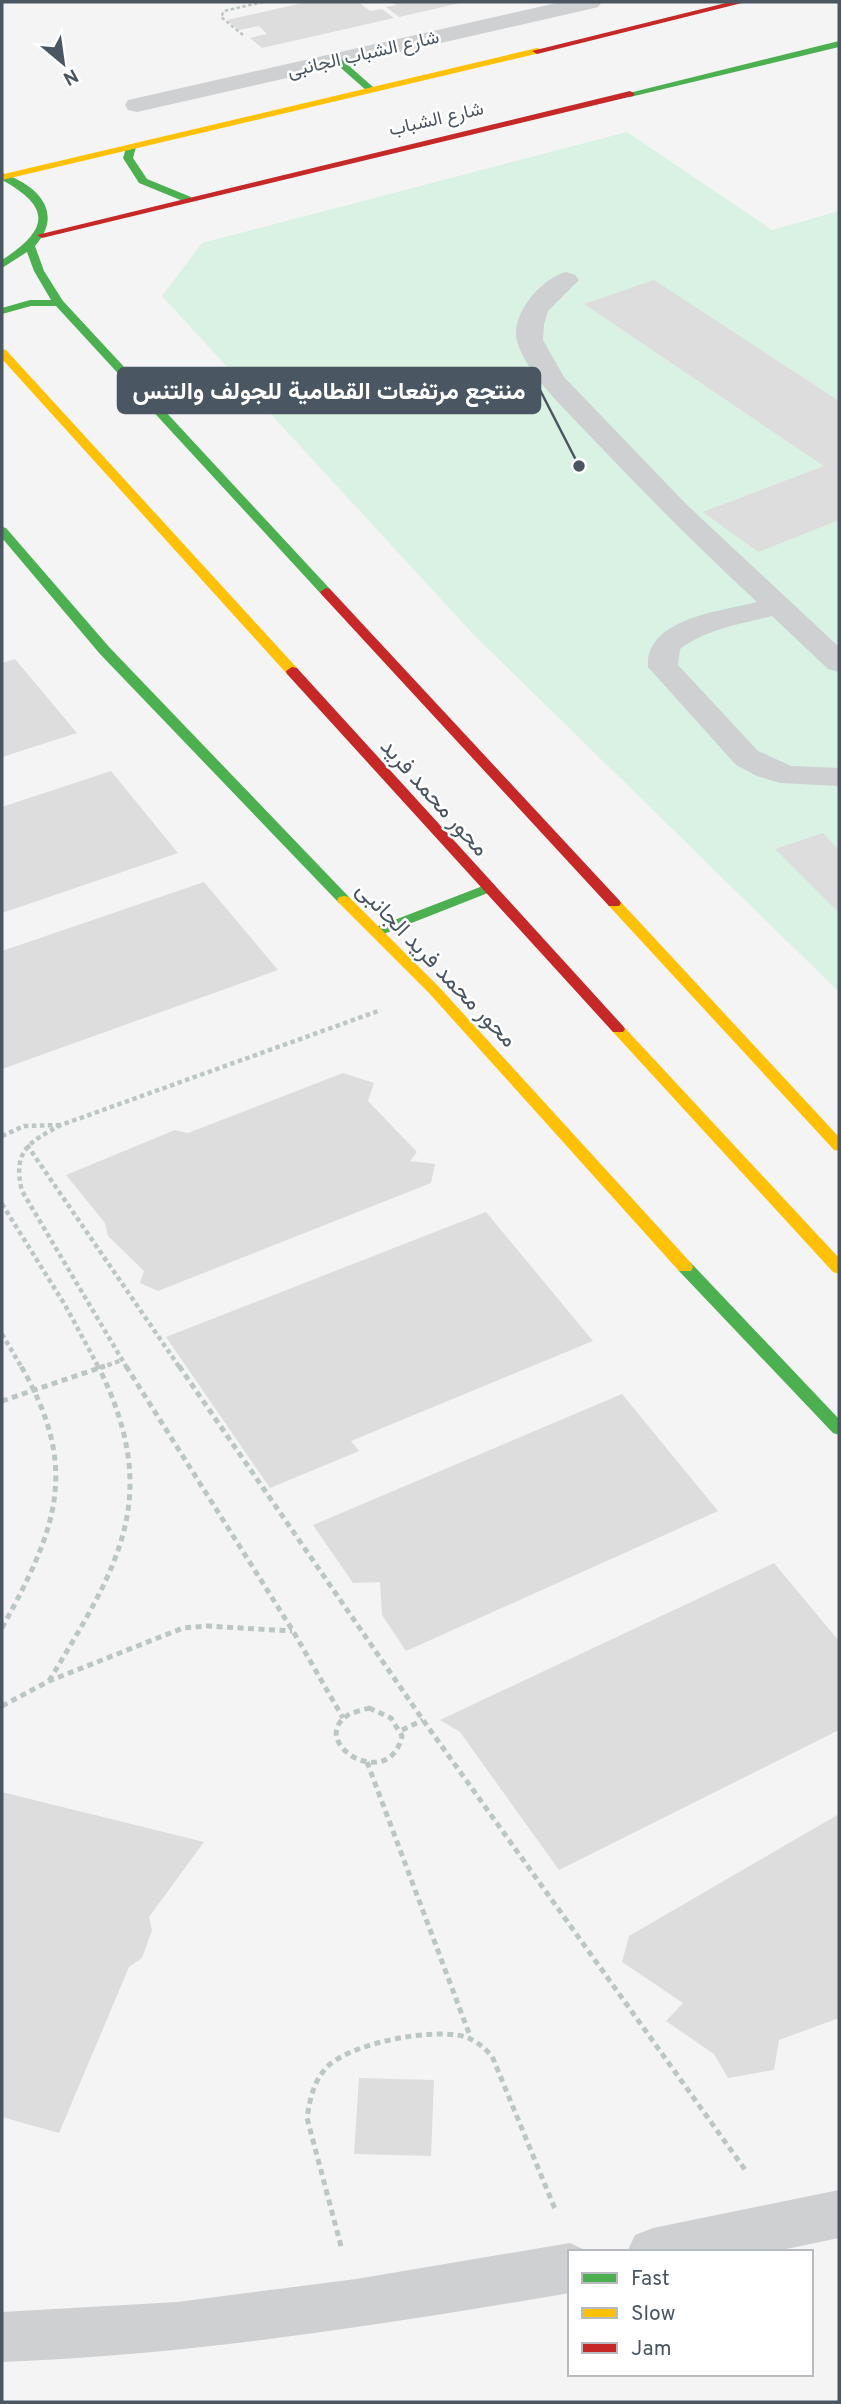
<svg xmlns="http://www.w3.org/2000/svg" width="841" height="2404" font-family="Overpass,Vazirmatn,sans-serif">
<rect width="100%" height="100%" fill="#f4f4f4"/>
<path fill="#d9f2e3" d="M 627,132 L 772,230 L 839,211 L 839,992 L 474,635 L 162,296 L 202,243 Z"/>
<path fill="#ddddde" d="M 307,2 L 358,2 L 370,11 L 382,9 L 394,18 L 262,48 L 250,38 L 267,34 L 259,26 L 239,30 L 227,20 Z
M 393,2 L 460,2 L 460,3 L 399,17 L 386,7 L 396,5 Z
M 654,280 L 839,401 L 839,520 L 758,552 L 703,512 L 824,466 L 584,304 Z
M 15,659 L 77,733 L 2,757 L 2,663 Z
M 111,771 L 178,853 L 2,913 L 2,807 Z
M 823,833 L 839,850 L 839,913 L 775,849 Z
M 204,882 L 278,970 L 2,1069 L 2,951 Z
M 343,1073 L 374,1083 L 368,1101 L 417,1152 L 410,1161 L 435,1164 L 431,1183 L 158,1291 L 140,1283 L 144,1271 L 108,1236 L 105,1223 L 66,1175 L 175,1130 L 188,1133 Z
M 486,1212 L 593,1341 L 351,1441 L 359,1451 L 270,1488 L 166,1337 Z
M 622,1394 L 718,1511 L 406,1651 L 382,1615 L 380,1582 L 353,1583 L 313,1525 Z
M 774,1563 L 839,1641 L 839,1730 L 559,1870 L 460,1732 L 440,1720 Z
M 2,1792 L 204,1842 L 149,1917 L 152,1930 L 142,1958 L 129,1967 L 59,2133 L 2,2117 Z
M 839,1814 L 839,2018 L 779,2040 L 774,2070 L 728,2078 L 714,2054 L 666,2021 L 683,2003 L 622,1962 L 629,1936 Z
M 359,2078 L 434,2080 L 431,2156 L 354,2154 Z"/>
<g fill="none" stroke-linecap="round" stroke-linejoin="round">
<path stroke="#bcc7c4" stroke-width="2.5" stroke-dasharray="3.5 2.5" stroke-linecap="butt" d="M 243,35 L 221,17 L 224,11 L 263,2"/>
<path stroke="#bcc7c4" stroke-width="4.5" stroke-dasharray="4.5 3.5" stroke-linecap="butt" d="M 2,1136 L 24,1126 L 61,1125
M 27,1145 L 180,1368
M 2,1204 L 65,1305 L 99,1368
M 2,1334 L 22,1368
M 100,1368 L 122,1360
M 127,1368 L 22,1191 C 12,1151 29,1142 61,1125 L 381,1010"/>
<path stroke="#bcc7c4" stroke-width="5" stroke-dasharray="6 4.5" stroke-linecap="butt" d="M 126,1366 L 293,1631 L 343,1718
M 179,1366 L 423,1720 L 746,2171
M 2,1401 L 105,1366
M 2,1628 C 56,1529 81,1470 21,1366
M 49,1681 C 118,1566 164,1498 98,1366
M 2,1706 L 49,1681 L 183,1628 L 207,1626 L 292,1631
M 369,1708 L 391,1718 L 402,1736 C 389,1794 306,1742 348,1715 C 354,1712 363,1710 369,1708 Z
M 402,1730 L 423,1720
M 367,1762 L 470,2036
M 341,2246 L 307,2118 C 310,2099 313,2083 326,2068 C 349,2043 434,2027 466,2037 C 477,2041 484,2048 492,2056 L 555,2209"/>
<path fill="#ced0d2" fill-rule="evenodd" d="M 566,272 L 575,275 L 579,280 L 548,311 L 544,324 L 543,340 L 564,377 L 687,505 L 839,647 L 839,672 L 828,669 L 772,616 C 741,624 706,629 680,649 L 678,665 L 758,751 L 791,766 L 839,768 L 839,786 L 780,783 L 757,776 L 736,765 L 648,667 C 645,618 722,611 757,602 C 700,549 645,494 591,437 C 568,412 526,374 517,341 C 510,314 542,278 566,272 Z"/>
<path fill="#ced0d2" fill-rule="evenodd" d="M 561,2 L 602,2 L 598,7 L 590,9 L 137,112 L 128,110 L 125,105 L 128,100 L 137,98 Z
M 839,2190 L 839,2238 L 772,2252 L 627,2252 L 635,2235 L 653,2228 Z
M 570,2243 L 589,2252 L 570,2252 L 570,2293 C 381,2325 193,2355 2,2362 L 2,2312 L 177,2302 L 356,2279 Z"/>
<path fill="#4caf50" fill-rule="evenodd" d="M 839,41 L 839,47 L 630,97 L 625,94 Z
M 333,57 L 339,57 L 373,87 L 373,91 L 367,91 L 333,61 Z
M 127,145 L 136,147 L 133,158 L 147,179 L 191,197 L 191,201 L 183,201 L 139,183 L 123,158 Z
M 2,173 C 37,185 65,212 35,246 L 44,271 L 63,301 L 330,589 L 330,595 L 322,595 L 56,306 L 31,306 L 2,314 L 2,308 L 30,300 L 51,300 L 34,271 L 27,252 L 2,268 L 2,260 C 48,230 53,208 2,180 Z
M 2,527 L 6,528 L 110,648 L 349,897 L 351,900 L 349,903 L 339,903 L 100,654 L 2,538 Z
M 488,884 L 495,888 L 493,891 L 381,935 L 376,937 L 369,932 L 371,929 Z
M 685,1261 L 691,1263 L 839,1419 L 839,1435 L 833,1433 L 679,1271 L 677,1267 Z"/>
<path fill="#ffc107" fill-rule="evenodd" d="M 537,48 L 540,49 L 540,53 L 2,180 L 4,174 Z
M 2,349 L 6,350 L 297,668 L 297,674 L 287,674 L 2,359 Z
M 344,896 L 349,897 L 439,987 L 691,1263 L 693,1267 L 691,1271 L 679,1271 L 429,993 L 339,903 L 337,900 L 339,897 Z
M 614,899 L 619,900 L 839,1137 L 839,1151 L 834,1150 L 609,906 L 607,903 Z
M 618,1024 L 623,1026 L 839,1258 L 839,1274 L 833,1272 L 613,1032 L 611,1029 Z"/>
<path fill="#c62828" fill-rule="evenodd" d="M 730,2 L 746,2 L 537,54 L 532,51 Z
M 630,91 L 635,94 L 633,96 L 42,238 L 37,235 Z
M 326,588 L 330,589 L 619,900 L 621,903 L 619,906 L 609,906 L 322,595 L 320,592 Z
M 292,667 L 297,668 L 623,1026 L 625,1029 L 623,1032 L 613,1032 L 287,674 L 286,671 Z"/>
</g>
<g text-anchor="middle" stroke-width="5" stroke-linejoin="round" paint-order="stroke">
<g font-size="19" fill="#4a5661" stroke="#fff">
<text transform="translate(363 53) rotate(-13)" y="7">شارع الشباب الجانبى</text>
<text transform="translate(436 118) rotate(-13)" y="7">شارع الشباب</text>
</g>
<g font-size="23" fill="#4a5661" stroke="#fff">
<text transform="translate(435 797) rotate(48)" y="8">محور محمد فريد</text>
<text transform="translate(437 964) rotate(46)" y="8">محور محمد فريد الجانبى</text>
</g>
</g>
<path fill="none" stroke="#4a5661" stroke-width="2.5" d="M579 466L540 390"/>
<circle fill="#4a5661" stroke="#fff" stroke-width="2.5" cx="579" cy="466" r="7"/>
<rect fill="#4a5661" stroke="#4a5661" stroke-width="2.5" x="118" y="368" width="422" height="45" rx="7"/>
<g font-size="24" text-anchor="middle" font-weight="bold" fill="#fff">
<text x="329" y="399">منتجع مرتفعات القطامية للجولف والتنس</text>
</g>
<rect width="841" height="2404" fill="none" stroke="#4a5661" stroke-width="7"/>
<rect x="568" y="2250" width="245" height="126" fill="#ffffff" stroke="#b7bbc0" stroke-width="2"/>
<rect x="582" y="2273" width="35" height="10" fill="#4caf50" stroke="#b7bbc0" stroke-width="2"/>
<text x="631" y="2285" font-size="21" fill="#4a5661">Fast</text>
<rect x="582" y="2308" width="35" height="10" fill="#ffc107" stroke="#b7bbc0" stroke-width="2"/>
<text x="631" y="2320" font-size="21" fill="#4a5661">Slow</text>
<rect x="582" y="2343" width="35" height="10" fill="#c62828" stroke="#b7bbc0" stroke-width="2"/>
<text x="631" y="2355" font-size="21" fill="#4a5661">Jam</text>
<g transform="translate(63 63) rotate(151)" stroke="#ffffff" stroke-width="5" paint-order="stroke">
<path d="M0-5L12 26L0 18L-12 26Z" fill="#4a5661"/>
<text y="-10" font-size="19" font-weight="bold" text-anchor="middle" fill="#4a5661">N</text>
</g>
</svg>
